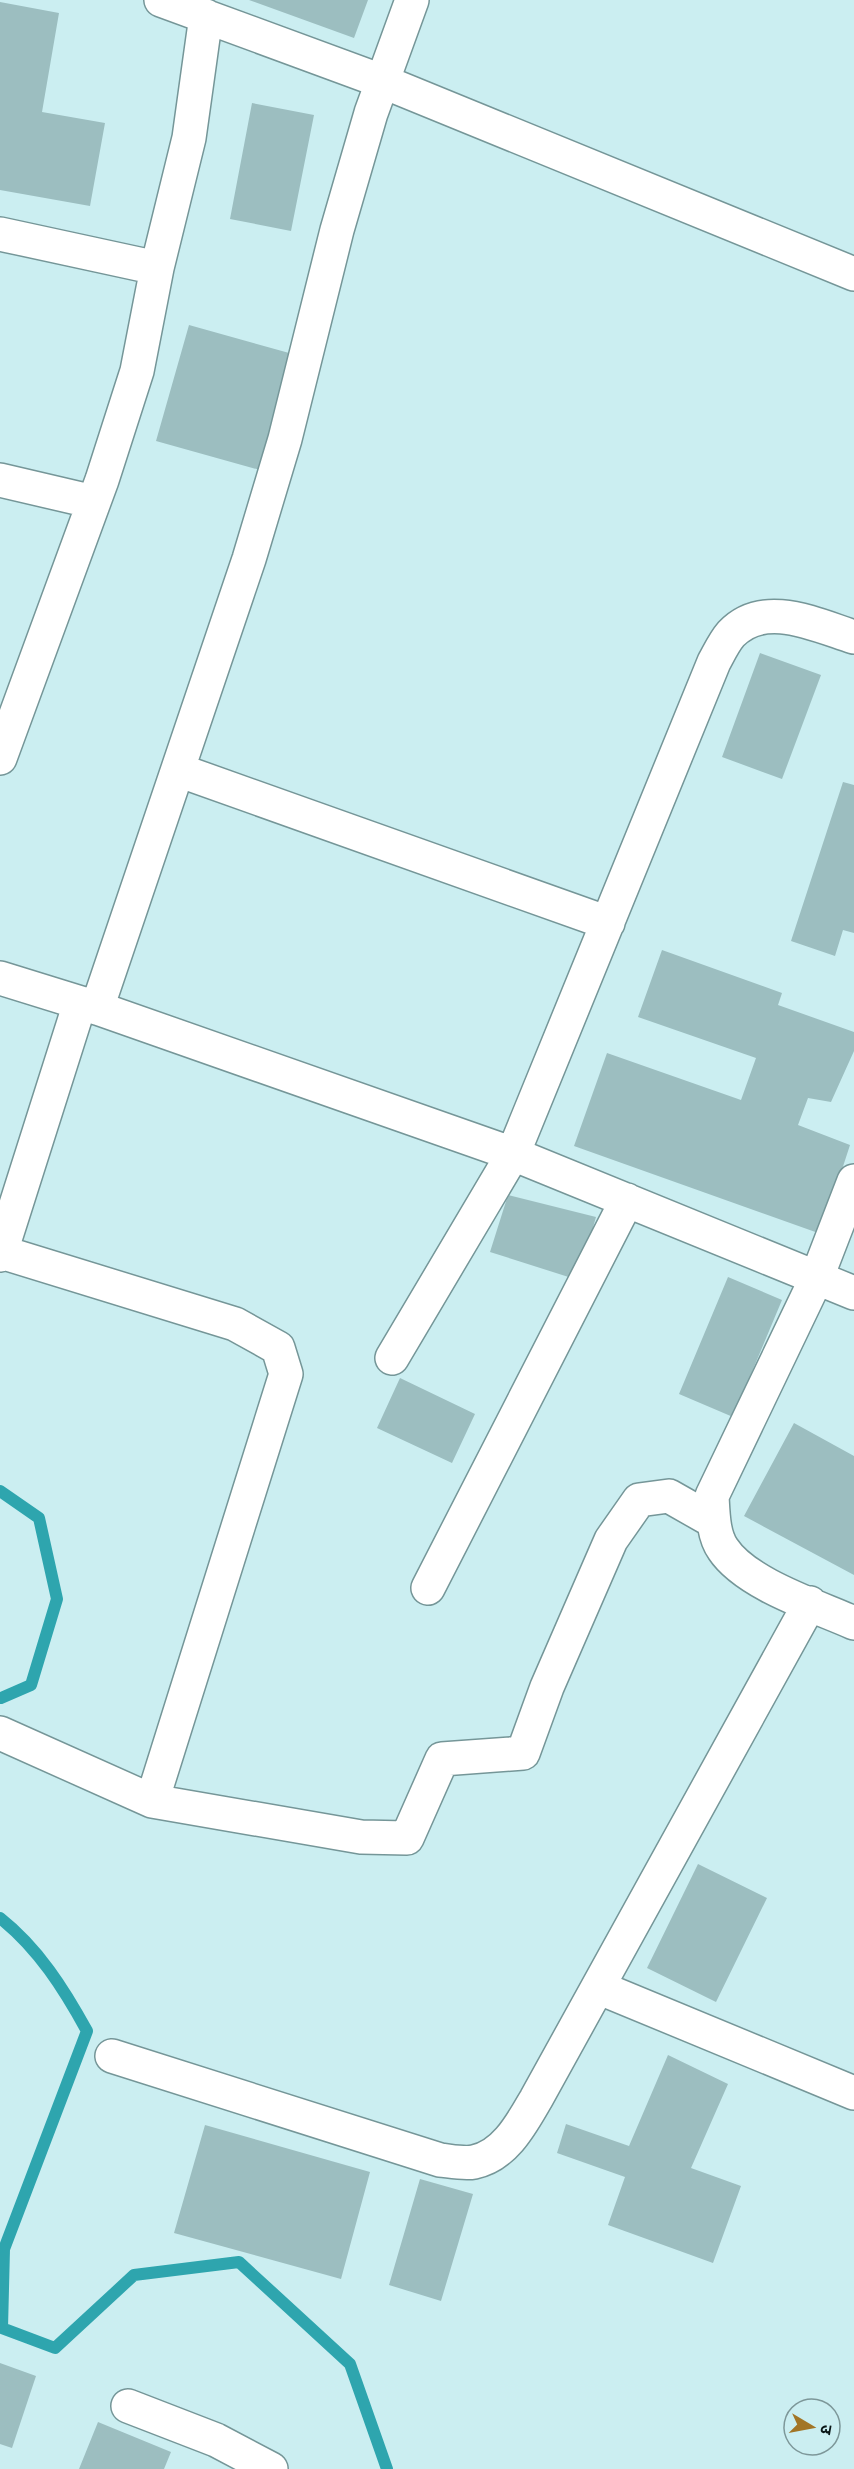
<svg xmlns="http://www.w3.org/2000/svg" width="854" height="2469" font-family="'Roboto Condensed','Noto Sans Devanagari',sans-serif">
<rect width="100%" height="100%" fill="#cbeef1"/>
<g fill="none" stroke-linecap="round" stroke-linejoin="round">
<path stroke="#2ea5ae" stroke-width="12" d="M 0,1491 L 39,1518 L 57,1599 L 31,1685 L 1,1698
M 0,1918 C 38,1948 64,1989 87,2031 L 4,2249 L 2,2328 L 55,2348 L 134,2275 L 239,2262 L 350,2364 L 387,2469"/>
</g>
<path fill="#9cbec0" d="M 249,0 L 368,0 L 354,38 Z
M 0,2 L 59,13 L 42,112 L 105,123 L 90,206 L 0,190 Z
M 252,103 L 314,115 L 291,231 L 230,219 Z
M 189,325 L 300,356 L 267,472 L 156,441 Z
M 760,653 L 821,675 L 782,779 L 722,757 Z
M 843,782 L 854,785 L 854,933 L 843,930 L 835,956 L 791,941 Z
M 662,950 L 782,993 L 778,1005 L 854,1032 L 854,1051 L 831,1102 L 808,1098 L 798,1125 L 850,1145 L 821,1234 L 574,1146 L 607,1053 L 741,1100 L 756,1058 L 638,1017 Z
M 508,1195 L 596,1217 L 578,1280 L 490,1252 Z
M 728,1277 L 782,1300 L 733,1417 L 679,1394 Z
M 400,1378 L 475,1414 L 452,1463 L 377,1428 Z
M 794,1423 L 854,1456 L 854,1575 L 744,1516 Z
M 698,1864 L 767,1898 L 716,2002 L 647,1968 Z
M 668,2055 L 728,2084 L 691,2168 L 741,2186 L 713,2263 L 608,2225 L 625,2177 L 557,2153 L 566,2124 L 629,2146 Z
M 205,2125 L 370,2172 L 341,2279 L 174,2233 Z
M 420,2179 L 473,2194 L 441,2301 L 389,2285 Z
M 0,2363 L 36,2376 L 12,2448 L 0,2444 Z
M 98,2422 L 171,2452 L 164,2469 L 79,2469 Z"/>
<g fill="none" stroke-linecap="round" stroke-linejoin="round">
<g stroke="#759698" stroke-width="36">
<path id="street" d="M 161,0 L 384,82 L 854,274
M 0,234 L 157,268
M 0,480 L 94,502
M 0,758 L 102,480 L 137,371 L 157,268 L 189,138 L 206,16
M 178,770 L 608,923
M 0,978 L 97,1008 L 513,1154 L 854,1293
M 97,1008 L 249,559 L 285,439 L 337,230 L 371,113 L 412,0
M 854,1181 L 817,1277 L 712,1496 C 713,1513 713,1535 723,1549 C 746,1584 816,1606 854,1623
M 1,1252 L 235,1324 L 278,1348 L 286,1374 L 152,1801 L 361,1837 L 407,1838 L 442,1759 L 523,1753 L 547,1687 L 611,1540 L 639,1500 L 669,1496 L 713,1521
M 0,1255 L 80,1003
M 392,1358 L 513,1154 L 714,662 C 719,653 724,642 731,634 C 764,599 816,625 854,637
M 428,1588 L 627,1200
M 0,1733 L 152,1801
M 600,1988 L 854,2093
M 112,2056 L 440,2160 C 450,2161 464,2164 474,2162 C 505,2156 522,2123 536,2099 L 810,1603
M 128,2406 L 216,2440 L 271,2469"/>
</g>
<use href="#street" stroke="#fff" stroke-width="33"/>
</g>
<g transform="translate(812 2427) rotate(100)"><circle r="28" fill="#cbeef1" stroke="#7d9799" stroke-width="1.5"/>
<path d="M0-4.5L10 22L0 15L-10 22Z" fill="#a27526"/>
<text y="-9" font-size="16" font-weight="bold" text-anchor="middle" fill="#091516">उ</text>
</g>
</svg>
